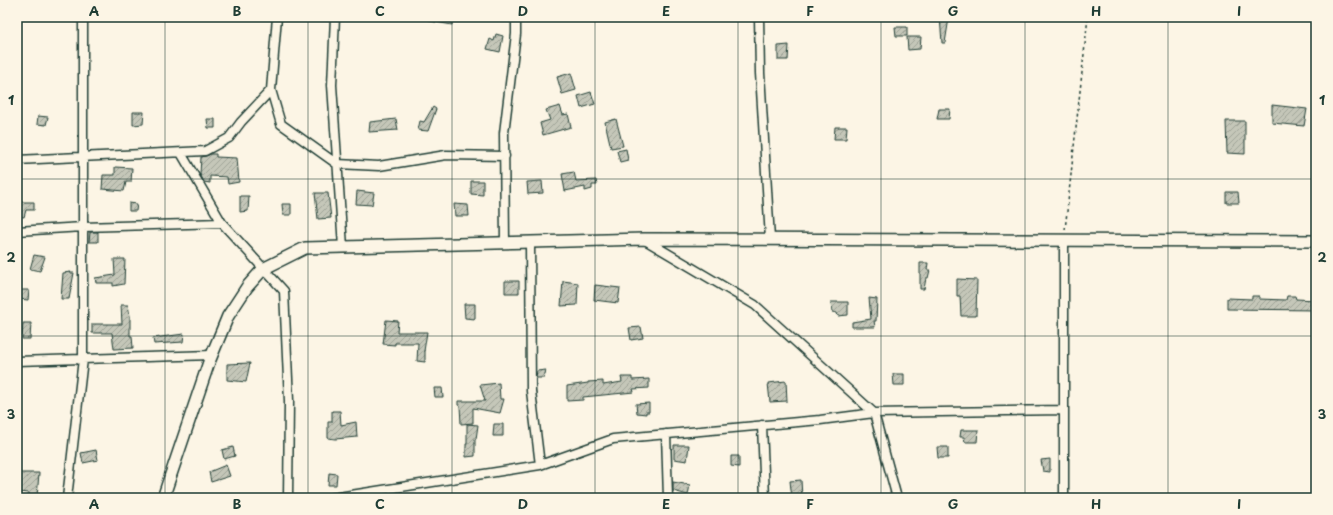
<svg xmlns="http://www.w3.org/2000/svg" width="1333" height="515" font-family="'Playpen Sans',sans-serif">
<defs>
<pattern id="building-hatch" width="6" height="6" patternUnits="userSpaceOnUse"><rect width="6" height="6" fill="#c5c7b9"/><path d="M-1 1l2-2M0 6l6-6M5 7l2-2" fill="none" stroke="#9fa397"/></pattern>
</defs>
<rect width="100%" height="100%" fill="#fcf5e5"/>
<filter id="ink" filterUnits="userSpaceOnUse"><feTurbulence type="fractalNoise" baseFrequency=".025" numOctaves="2"/><feDisplacementMap in="SourceGraphic" scale="8" xChannelSelector="R" yChannelSelector="G"/><feConvolveMatrix kernelMatrix="1 2 1 2 8 2 1 2 1" color-interpolation-filters="sRGB"/></filter>
<g filter="url(#ink)">
<path fill="url(#building-hatch)" stroke="#1f3d34" d="M 430,17 L 453,17 L 452,25 L 430,21 Z
M 940,17 L 949,18 L 945,43 L 942,43 Z
M 895,27 L 907,27 L 907,36 L 896,36 Z
M 496,34 L 503,36 L 500,52 L 487,49 L 490,39 L 494,41 Z
M 907,37 L 921,37 L 920,49 L 908,50 Z
M 789,45 L 788,60 L 778,60 L 778,46 Z
M 571,73 L 576,90 L 562,94 L 557,77 Z
M 591,92 L 595,104 L 581,108 L 578,96 Z
M 1272,105 L 1307,109 L 1304,126 L 1272,123 Z
M 560,106 L 563,115 L 568,114 L 571,127 L 543,135 L 540,123 L 550,120 L 546,110 Z
M 433,107 L 436,109 L 428,131 L 418,130 L 420,121 L 424,122 Z
M 939,109 L 950,109 L 949,119 L 937,119 Z
M 133,112 L 144,112 L 143,124 L 133,125 Z
M 38,116 L 48,117 L 46,125 L 37,124 Z
M 207,119 L 215,119 L 215,128 L 208,128 Z
M 396,119 L 398,130 L 369,132 L 370,122 Z
M 616,119 L 623,146 L 611,148 L 605,122 Z
M 1226,121 L 1245,121 L 1245,154 L 1227,153 Z
M 835,127 L 847,127 L 846,139 L 834,139 Z
M 626,149 L 628,160 L 620,162 L 617,151 Z
M 211,154 L 216,154 L 216,157 L 237,158 L 239,182 L 228,184 L 227,177 L 210,176 L 210,183 L 204,182 L 200,174 L 201,157 L 206,156 Z
M 115,167 L 132,168 L 131,182 L 126,182 L 124,191 L 102,189 L 103,175 L 115,175 Z
M 574,172 L 576,181 L 596,180 L 597,185 L 592,185 L 592,189 L 585,191 L 585,187 L 565,191 L 562,174 Z
M 471,181 L 483,181 L 483,195 L 471,194 Z
M 542,181 L 543,193 L 528,194 L 527,182 Z
M 357,191 L 374,193 L 372,205 L 356,204 Z
M 1226,192 L 1238,192 L 1239,203 L 1226,203 Z
M 315,193 L 328,193 L 331,218 L 318,219 Z
M 240,196 L 249,196 L 248,211 L 240,212 Z
M 17,202 L 34,202 L 34,210 L 26,210 L 24,217 L 17,216 Z
M 129,203 L 137,204 L 136,211 L 129,211 Z
M 282,204 L 291,204 L 291,215 L 283,215 Z
M 454,204 L 468,205 L 469,216 L 455,216 Z
M 90,232 L 98,232 L 98,242 L 89,242 Z
M 34,255 L 45,257 L 40,271 L 30,269 Z
M 114,259 L 125,259 L 124,284 L 113,286 L 113,283 L 96,283 L 95,278 L 115,275 Z
M 920,263 L 928,263 L 927,270 L 930,270 L 928,278 L 926,278 L 924,289 L 920,289 Z
M 71,272 L 70,273 L 74,273 L 69,299 L 61,299 L 63,273 Z
M 957,279 L 977,280 L 976,316 L 961,316 L 960,296 L 957,296 Z
M 505,281 L 519,281 L 519,293 L 505,293 Z
M 563,281 L 578,283 L 577,305 L 561,306 Z
M 595,285 L 620,288 L 618,303 L 594,300 Z
M 20,290 L 29,290 L 28,300 L 19,299 Z
M 1252,296 L 1259,296 L 1259,299 L 1286,300 L 1287,296 L 1295,296 L 1296,299 L 1316,300 L 1316,310 L 1227,309 L 1227,298 L 1252,299 Z
M 869,298 L 877,299 L 876,321 L 874,321 L 875,327 L 852,327 L 852,322 L 871,319 Z
M 831,302 L 848,302 L 848,315 L 838,316 L 837,313 L 832,312 Z
M 464,304 L 475,304 L 475,319 L 465,318 Z
M 121,305 L 128,305 L 130,316 L 130,336 L 132,336 L 133,348 L 114,349 L 112,333 L 92,333 L 92,324 L 122,324 Z
M 386,320 L 398,321 L 397,332 L 427,332 L 424,351 L 425,351 L 425,362 L 417,361 L 418,343 L 395,343 L 395,345 L 383,344 Z
M 23,323 L 31,323 L 30,339 L 22,339 Z
M 641,327 L 643,338 L 631,340 L 629,328 Z
M 184,334 L 183,342 L 154,344 L 153,338 Z
M 250,363 L 246,382 L 227,380 L 227,364 Z
M 546,370 L 544,378 L 536,378 L 537,371 Z
M 893,374 L 904,374 L 904,385 L 894,385 Z
M 621,377 L 632,377 L 632,380 L 649,379 L 649,388 L 633,389 L 634,392 L 583,397 L 583,400 L 567,401 L 567,386 L 588,383 L 588,382 L 603,381 L 603,385 L 622,382 Z
M 786,381 L 787,401 L 770,402 L 768,383 Z
M 499,383 L 500,399 L 504,399 L 500,413 L 473,408 L 473,423 L 461,424 L 460,406 L 458,405 L 458,401 L 485,401 L 480,385 Z
M 434,388 L 442,388 L 443,397 L 435,397 Z
M 649,403 L 649,412 L 646,412 L 646,414 L 637,413 L 636,404 Z
M 332,411 L 340,411 L 341,425 L 356,422 L 357,437 L 335,439 L 328,438 L 328,422 L 332,422 Z
M 467,424 L 478,425 L 476,439 L 475,439 L 475,456 L 466,457 L 466,444 L 467,444 Z
M 494,424 L 503,424 L 503,436 L 493,436 Z
M 961,430 L 978,430 L 977,442 L 965,442 L 964,437 L 960,437 Z
M 674,445 L 689,445 L 687,461 L 674,459 Z
M 233,447 L 235,456 L 224,459 L 222,450 Z
M 937,447 L 948,447 L 948,458 L 938,458 Z
M 96,450 L 98,460 L 83,463 L 81,453 Z
M 731,456 L 739,456 L 739,467 L 731,466 Z
M 1050,459 L 1050,472 L 1043,471 L 1041,460 Z
M 226,465 L 230,476 L 211,482 L 209,472 Z
M 17,473 L 39,473 L 37,498 L 30,498 L 29,493 L 17,492 Z
M 329,473 L 337,474 L 336,485 L 328,485 Z
M 801,480 L 802,497 L 792,498 L 790,481 Z
M 673,482 L 690,485 L 688,495 L 673,491 Z"/>
<g fill="none" stroke-linecap="round" stroke-linejoin="round">
<g stroke="#1f3d34" stroke-width="11">
<path id="minor" d="M 277,17 L 271,90 L 281,124 L 337,164 L 379,166 L 446,155 L 505,156
M 335,17 L 332,85 L 343,247
M 759,17 L 760,73 L 770,239
M 181,153 L 222,223 L 284,291 L 289,401 L 288,498
M 17,160 L 205,151 L 229,138 L 241,122 L 271,90
M 17,231 L 83,227 L 222,223
M 645,240 L 755,305 L 874,413 L 897,498
M 1064,240 L 1064,498
M 530,242 L 531,391 L 540,465
M 505,243 L 504,133 L 516,34 L 516,17
M 17,361 L 212,355
M 762,425 L 765,498
M 666,434 L 668,498
M 67,498 L 83,359 L 83,17
M 332,498 L 540,465 L 613,439 L 820,420 L 874,413 L 1064,410"/>
</g>
<g stroke="#1f3d34" stroke-width="14">
<path id="secondary" d="M 163,498 L 209,362 L 228,316 L 247,287 L 263,269 L 305,248 L 644,239 L 1316,241"/>
</g>
<path stroke="#1f3d34" stroke-width="1.5" stroke-dasharray="3 3" stroke-linecap="butt" d="M 1065,230 L 1088,17"/>
<use href="#minor" stroke="#fcf5e5" stroke-width="8"/>
<use href="#secondary" stroke="#fcf5e5" stroke-width="11"/>
</g>
</g>
<path fill="none" stroke="#1f3d34" stroke-width="1" stroke-opacity="0.55" d="M 165,17 L 165,498M 308,17 L 308,498M 452,17 L 452,498M 595,17 L 595,498M 738,17 L 738,498M 881,17 L 881,498M 1025,17 L 1025,498M 1168,17 L 1168,498M 17,179 L 1316,179M 17,336 L 1316,336"/>
<rect width="1333" height="515" fill="none" stroke="#fcf5e5" stroke-width="44"/>
<rect x="22" y="22" width="1289" height="471" fill="none" stroke="#1f3d34" stroke-width="1.5"/>
<g font-size="13" text-anchor="middle" font-weight="bold" fill="#1f3d34">
<text x="94" y="16">A</text>
<text x="237" y="16">B</text>
<text x="380" y="16">C</text>
<text x="523" y="16">D</text>
<text x="666" y="16">E</text>
<text x="810" y="16">F</text>
<text x="953" y="16">G</text>
<text x="1096" y="16">H</text>
<text x="1239" y="16">I</text>
<text x="11" y="105">1</text>
<text x="1322" y="105">1</text>
<text x="11" y="262">2</text>
<text x="1322" y="262">2</text>
<text x="11" y="419">3</text>
<text x="1322" y="419">3</text>
<text x="94" y="509">A</text>
<text x="237" y="509">B</text>
<text x="380" y="509">C</text>
<text x="523" y="509">D</text>
<text x="666" y="509">E</text>
<text x="810" y="509">F</text>
<text x="953" y="509">G</text>
<text x="1096" y="509">H</text>
<text x="1239" y="509">I</text>
</g>
</svg>
